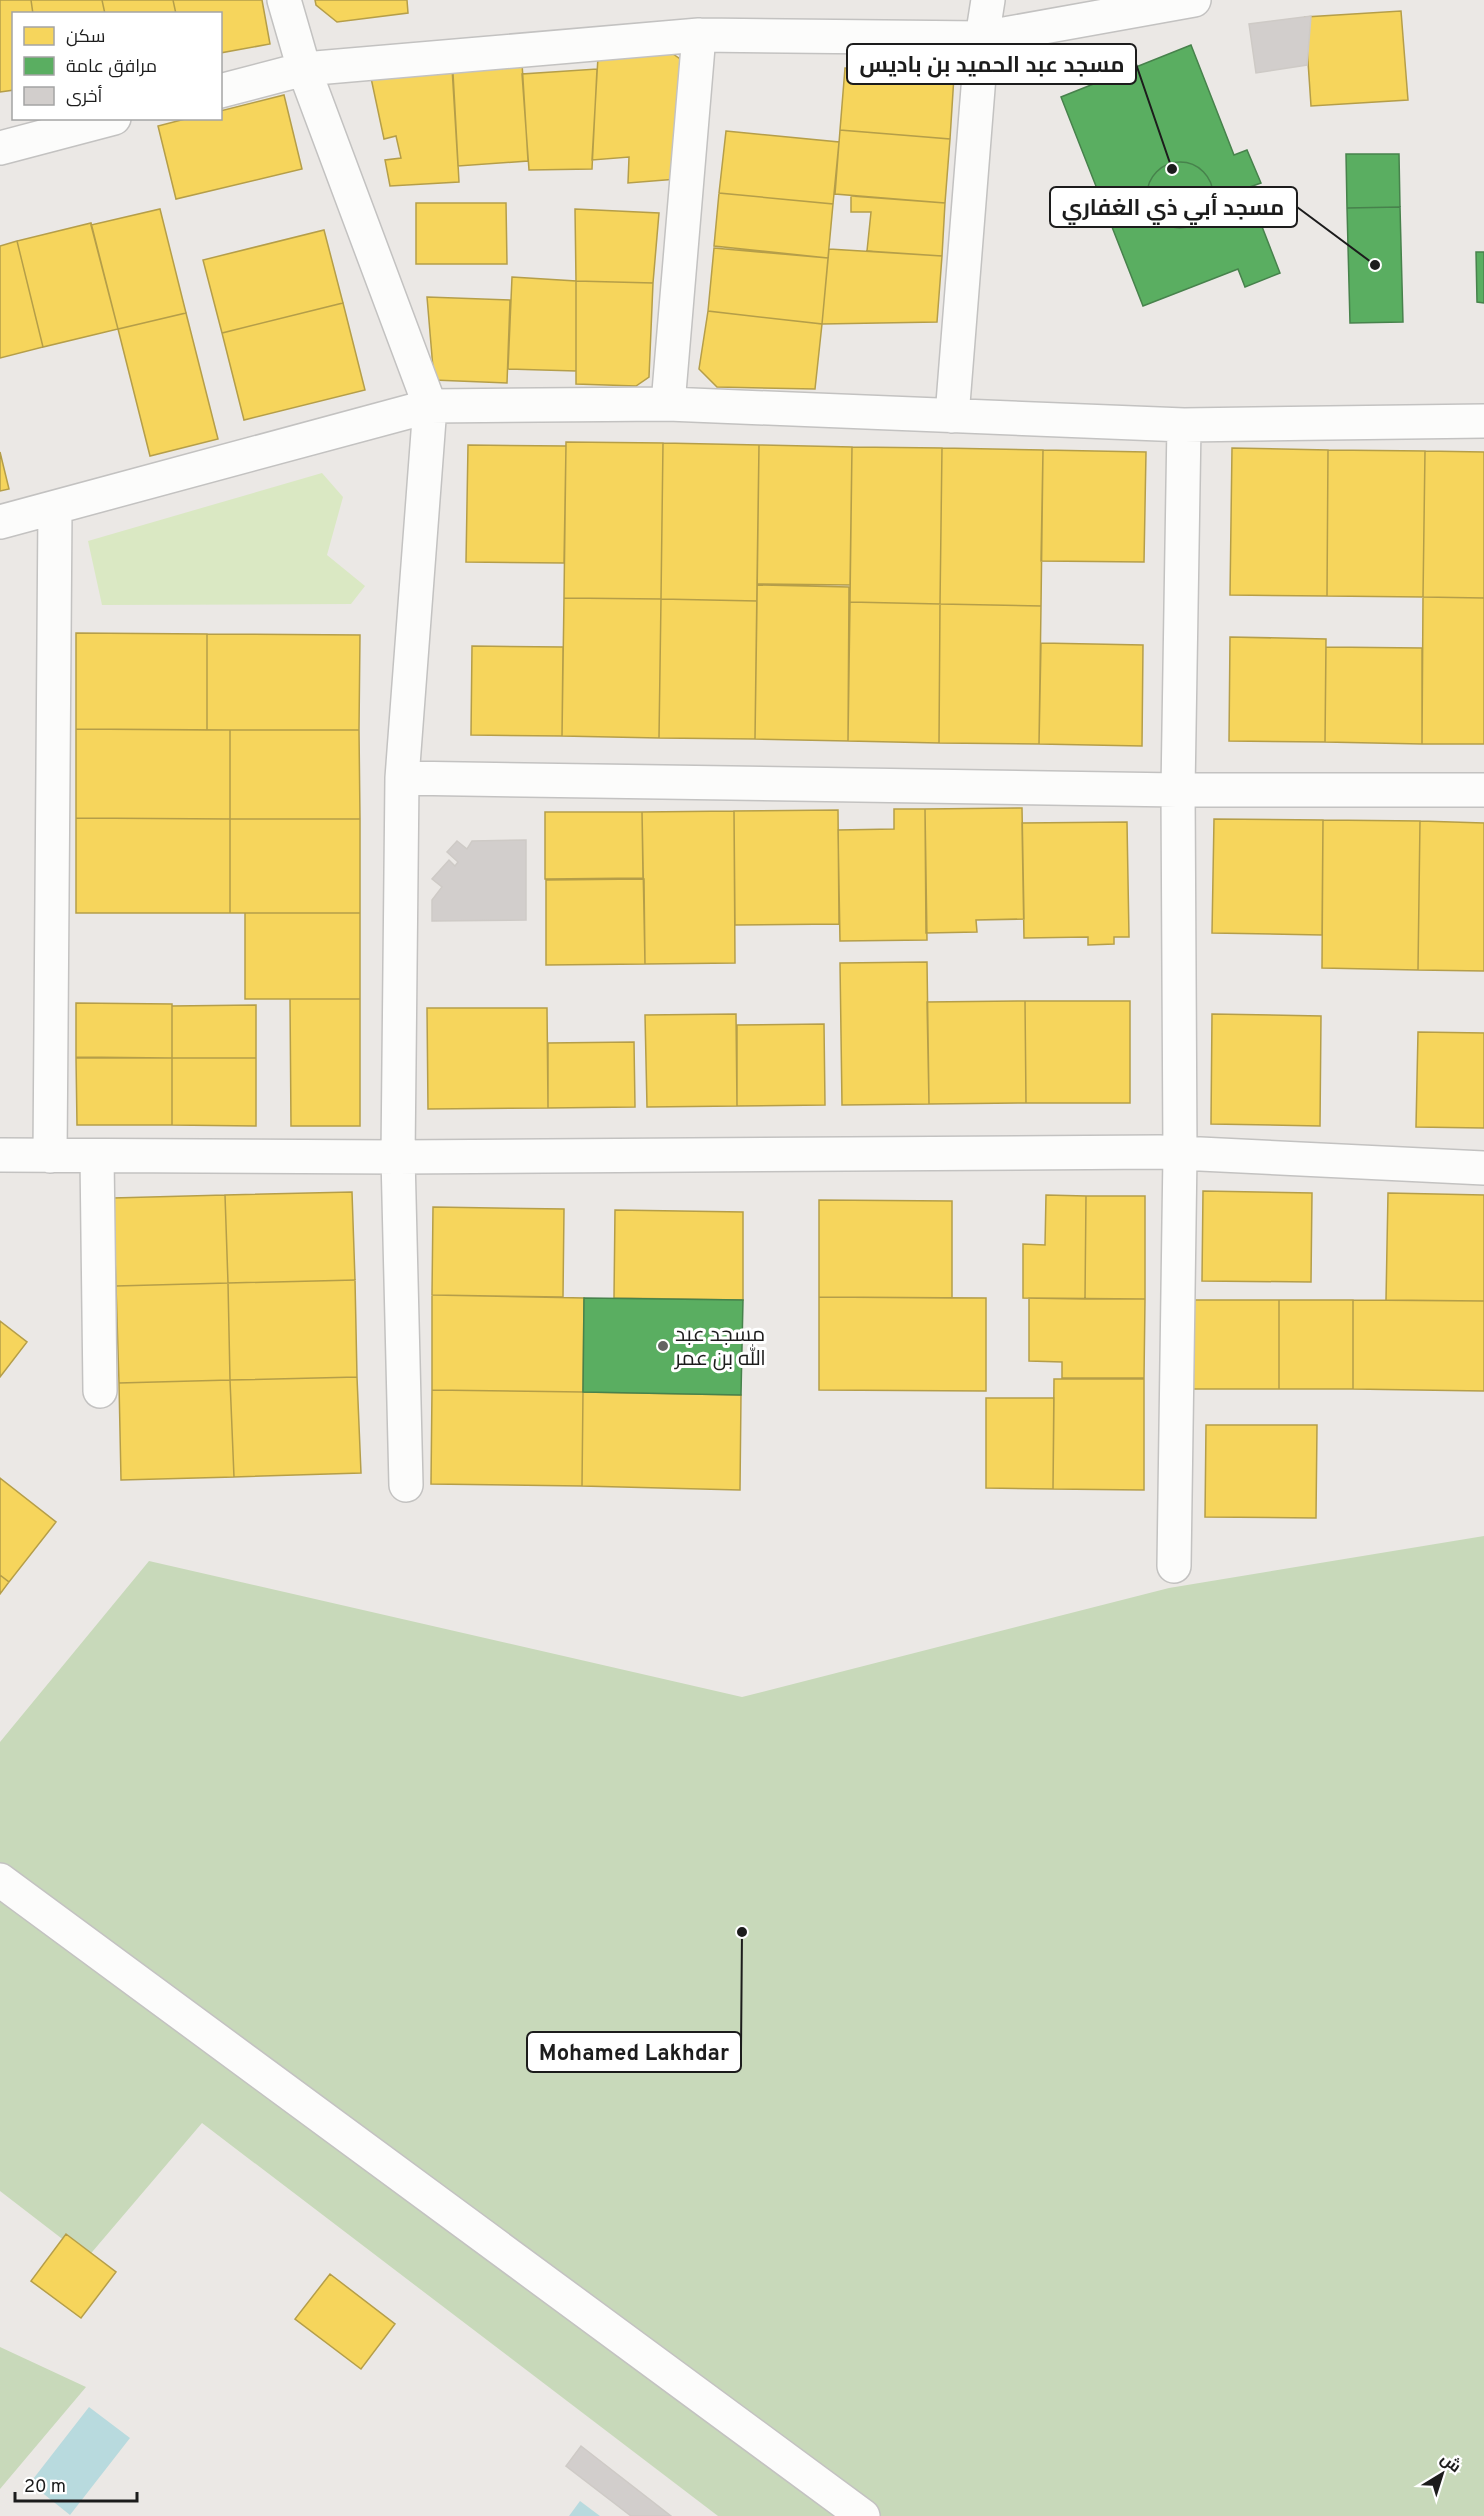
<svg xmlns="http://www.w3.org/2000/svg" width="1484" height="2516" font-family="Overpass,Cairo,sans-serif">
<rect width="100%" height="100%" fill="#ebe8e5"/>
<path fill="#dae8c3" d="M 322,473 L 343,497 L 327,555 L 365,586 L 351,604 L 102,605 L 88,541 Z"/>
<path fill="#c8d9ba" d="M 1484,1536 L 1484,2516 L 718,2516 L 202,2123 L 87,2258 L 0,2191 L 0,1742 L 149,1561 L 742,1697 L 1169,1588 Z
M 0,2347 L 86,2387 L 0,2489 Z"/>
<path fill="#b8dade" d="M 89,2407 L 130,2438 L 70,2515 L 30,2483 Z
M 580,2501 L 600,2516 L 569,2516 Z"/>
<path fill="#f6d55c" stroke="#b59e49" stroke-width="1.5" d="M 0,0 L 31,0 L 33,14 L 14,14 L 14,90 L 0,92 Z
M 31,0 L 102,0 L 105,14 L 33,14 Z
M 102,0 L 173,0 L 176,14 L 105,14 Z
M 173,0 L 262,0 L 270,44 L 220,53 L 220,14 L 176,14 Z
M 315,0 L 407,0 L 408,13 L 337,22 L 316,5 Z
M 1401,11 L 1408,100 L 1311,106 L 1305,17 Z
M 673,54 L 683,61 L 677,179 L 628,183 L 629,157 L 592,160 L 598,57 Z
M 522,63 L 528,161 L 458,166 L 452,68 Z
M 845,68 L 954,76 L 950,139 L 840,130 Z
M 597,69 L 592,169 L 529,170 L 522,74 Z
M 453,73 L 459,182 L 390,186 L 385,160 L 401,158 L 396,136 L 384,139 L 371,78 Z
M 284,95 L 302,169 L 176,199 L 158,126 L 189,118 L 220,118 L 220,111 Z
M 840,130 L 950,139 L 945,203 L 835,194 Z
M 726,131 L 839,142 L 833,204 L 719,193 Z
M 719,193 L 833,204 L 828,258 L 714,246 Z
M 851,196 L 945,203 L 942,256 L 867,251 L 871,212 L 851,212 Z
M 416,203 L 506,203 L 507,264 L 416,264 Z
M 160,209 L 186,313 L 118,329 L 91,225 Z
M 575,209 L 659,213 L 653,283 L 576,281 Z
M 91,223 L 118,329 L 43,347 L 17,241 Z
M 324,230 L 343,303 L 222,333 L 203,260 Z
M 17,241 L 43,347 L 0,358 L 0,246 Z
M 714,248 L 828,258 L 822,324 L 708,311 Z
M 829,249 L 942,256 L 937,322 L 822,324 Z
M 512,277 L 576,281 L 576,371 L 508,369 Z
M 576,281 L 653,283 L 649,377 L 636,386 L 576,384 Z
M 427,297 L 510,300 L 507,383 L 434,380 Z
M 343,303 L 365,390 L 244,420 L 222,333 Z
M 708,311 L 822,324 L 815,389 L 717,387 L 699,369 Z
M 186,313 L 218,439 L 150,456 L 118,329 Z
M 566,442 L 663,443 L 661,599 L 564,598 Z
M 663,443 L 759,445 L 757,601 L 661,599 Z
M 468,445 L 566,446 L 564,563 L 466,562 Z
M 759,445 L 852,447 L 850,585 L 757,584 Z
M 852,447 L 942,448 L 940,604 L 850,602 Z
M 942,448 L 1043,450 L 1041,606 L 940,604 Z
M 1232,448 L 1328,450 L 1327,596 L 1230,595 Z
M 1043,450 L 1146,452 L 1144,562 L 1041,561 Z
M 1328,450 L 1425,451 L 1423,597 L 1327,596 Z
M 1425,451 L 1484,452 L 1484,598 L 1423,597 Z
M 0,452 L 9,489 L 0,491 Z
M 757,585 L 849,587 L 848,741 L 755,739 Z
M 1423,597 L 1484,598 L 1484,744 L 1422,744 Z
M 564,598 L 661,599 L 659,738 L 562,736 Z
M 661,599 L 757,601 L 755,739 L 659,738 Z
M 850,602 L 940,604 L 939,743 L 848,741 Z
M 940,604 L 1041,606 L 1039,744 L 939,743 Z
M 76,633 L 207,634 L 207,730 L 76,729 Z
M 207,634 L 360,635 L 359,730 L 207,730 Z
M 1230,637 L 1326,639 L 1325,742 L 1229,741 Z
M 1041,643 L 1143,645 L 1142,746 L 1039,744 Z
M 472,646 L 563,647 L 562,736 L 471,735 Z
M 1326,647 L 1422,648 L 1422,744 L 1325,742 Z
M 76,729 L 230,730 L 230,819 L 76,818 Z
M 230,730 L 359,730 L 360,819 L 230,819 Z
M 1022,808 L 1024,919 L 976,920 L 977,932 L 926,933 L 925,809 Z
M 894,809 L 925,809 L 927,940 L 840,941 L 838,830 L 894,829 Z
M 838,810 L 839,924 L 735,925 L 734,811 Z
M 734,811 L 735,963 L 645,964 L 642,812 Z
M 545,812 L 642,812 L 643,878 L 545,879 Z
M 76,818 L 230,819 L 230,913 L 76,913 Z
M 230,819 L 360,819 L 360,913 L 230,913 Z
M 1214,819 L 1323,820 L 1322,935 L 1212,933 Z
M 1323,820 L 1420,821 L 1418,970 L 1322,968 Z
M 1420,821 L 1484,823 L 1484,971 L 1418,970 Z
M 1127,822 L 1129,937 L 1114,937 L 1114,944 L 1088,945 L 1088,937 L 1024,938 L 1022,823 Z
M 644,879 L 645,964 L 546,965 L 546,880 Z
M 245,913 L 360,913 L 360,999 L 245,999 Z
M 927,962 L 929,1104 L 842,1105 L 840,963 Z
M 290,999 L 360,999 L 360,1126 L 291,1126 Z
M 1025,1001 L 1130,1001 L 1130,1103 L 1026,1103 Z
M 1025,1001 L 1026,1103 L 929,1104 L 927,1002 Z
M 76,1003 L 172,1004 L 172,1058 L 76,1057 Z
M 256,1005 L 256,1058 L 172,1058 L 172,1006 Z
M 427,1008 L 547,1008 L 548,1108 L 428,1109 Z
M 736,1014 L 737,1106 L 647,1107 L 645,1015 Z
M 1212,1014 L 1321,1016 L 1320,1126 L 1211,1124 Z
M 824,1024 L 825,1105 L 737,1106 L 737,1025 Z
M 1418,1032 L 1484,1033 L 1484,1128 L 1416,1127 Z
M 634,1042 L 635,1107 L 548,1108 L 548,1043 Z
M 76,1058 L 172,1058 L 172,1125 L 77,1125 Z
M 172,1058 L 256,1058 L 256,1126 L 172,1125 Z
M 1203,1191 L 1312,1193 L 1311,1282 L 1202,1281 Z
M 352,1192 L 355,1280 L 228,1283 L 225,1195 Z
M 1388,1193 L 1484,1195 L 1484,1301 L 1386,1300 Z
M 225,1195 L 228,1283 L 116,1286 L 113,1198 Z
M 1046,1195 L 1086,1196 L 1085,1299 L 1023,1298 L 1023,1244 L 1045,1245 Z
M 1086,1196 L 1145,1196 L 1145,1299 L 1085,1299 Z
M 819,1200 L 952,1201 L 952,1298 L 819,1297 Z
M 433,1207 L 564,1209 L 563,1297 L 432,1295 Z
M 615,1210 L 743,1212 L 743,1300 L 614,1298 Z
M 355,1280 L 357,1377 L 230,1380 L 228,1283 Z
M 228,1283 L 230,1380 L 119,1383 L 116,1286 Z
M 432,1295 L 584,1298 L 583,1392 L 432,1390 Z
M 819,1297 L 986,1298 L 986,1391 L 819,1390 Z
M 1029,1298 L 1145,1299 L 1144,1378 L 1062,1378 L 1062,1362 L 1029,1361 Z
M 1189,1300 L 1279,1300 L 1279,1389 L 1190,1389 Z
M 1279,1300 L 1353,1300 L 1353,1389 L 1279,1389 Z
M 1353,1300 L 1484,1301 L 1484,1391 L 1353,1389 Z
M 0,1321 L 27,1342 L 0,1377 Z
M 357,1377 L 361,1473 L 234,1477 L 230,1380 Z
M 1054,1379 L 1144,1379 L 1144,1490 L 1053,1489 Z
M 230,1380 L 234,1477 L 121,1480 L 119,1383 Z
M 432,1390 L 583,1392 L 582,1486 L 431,1484 Z
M 583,1392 L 741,1395 L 740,1490 L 582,1486 Z
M 986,1398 L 1054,1398 L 1053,1489 L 986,1488 Z
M 1206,1425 L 1317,1425 L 1316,1518 L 1205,1517 Z
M 0,1478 L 56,1522 L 9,1582 L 0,1575 Z
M 0,1575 L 9,1582 L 0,1594 Z
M 66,2234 L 116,2272 L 81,2318 L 31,2281 Z
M 330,2274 L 395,2324 L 361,2369 L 295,2319 Z"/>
<path fill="#5aae61" stroke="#47824c" stroke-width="1.5" d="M 1191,45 L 1234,155 L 1247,150 L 1261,183 L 1247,188 L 1280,273 L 1245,287 L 1238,269 L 1143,306 L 1061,97 Z
M 1346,154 L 1399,154 L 1400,207 L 1347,208 Z
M1147 195a33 33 0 1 1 66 0a33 33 0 1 1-66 0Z
M 1400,207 L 1403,322 L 1350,323 L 1347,208 Z
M 1476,252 L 1484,252 L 1484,303 L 1477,302 Z
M 584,1298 L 743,1300 L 741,1395 L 583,1392 Z"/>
<path fill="#d2cecc" stroke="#cecac6" stroke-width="1.5" d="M 1311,16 L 1307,65 L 1256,73 L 1249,24 Z
M 526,840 L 526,920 L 432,921 L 432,900 L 442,887 L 432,879 L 449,860 L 455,866 L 458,862 L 447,852 L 457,841 L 467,849 L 472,841 Z
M 581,2446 L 671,2516 L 631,2516 L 566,2466 Z"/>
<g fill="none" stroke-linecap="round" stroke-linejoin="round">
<g stroke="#c3c2c1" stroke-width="36">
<path id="minor" d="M 284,0 L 304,69 L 430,406 L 402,778 L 398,1157 L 406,1485
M 220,91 L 304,69 L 699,35 L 982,38 L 1194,0
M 0,148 L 114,118
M 668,404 L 699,35
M 952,416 L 982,38 L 988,0
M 0,522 L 430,406 L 668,404 L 1184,425 L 1484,421
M 402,778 L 1178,790 L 1484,790
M 0,1155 L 398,1157 L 1159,1152 L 1484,1168
M 50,1156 L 55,509
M 97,1156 L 100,1391
M 1174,1566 L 1180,1154 L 1178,790 L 1184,425
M 0,1880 L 863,2516"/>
</g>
<use href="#minor" stroke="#fcfcfb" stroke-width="33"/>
</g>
<circle fill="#646362" stroke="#fff" stroke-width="2" cx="663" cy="1346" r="6"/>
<g text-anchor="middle" stroke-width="6" stroke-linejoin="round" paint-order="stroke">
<g font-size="21" fill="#1c1c1c" stroke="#fff" text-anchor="start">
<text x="675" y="1341">مسجد عبد<tspan x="675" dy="24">الله بن عمر</tspan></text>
</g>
</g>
<path fill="none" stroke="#1c1c1c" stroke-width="2" d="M1172 169L1136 64M1375 265L1297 207M742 1932L741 2052"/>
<g fill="#1c1c1c" stroke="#fff" stroke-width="2">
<circle cx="1172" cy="169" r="6"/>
<circle cx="1375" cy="265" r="6"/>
<circle cx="742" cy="1932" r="6"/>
</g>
<g fill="#fff" stroke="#1c1c1c" stroke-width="2">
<rect x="847" y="44" width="289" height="40" rx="6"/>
<rect x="1050" y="187" width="247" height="40" rx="6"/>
<rect x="527" y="2032" width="214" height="40" rx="6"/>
</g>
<g font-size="22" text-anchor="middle" font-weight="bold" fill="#1c1c1c">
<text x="992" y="72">مسجد عبد الحميد بن باديس</text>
<text x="1173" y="215">مسجد أبي ذي الغفاري</text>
<text x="634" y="2060">Mohamed Lakhdar</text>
</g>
<rect x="12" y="12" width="210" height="108" fill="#ffffff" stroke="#a4a4a4" stroke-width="1.5"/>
<rect x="24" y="27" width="30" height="18" fill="#f6d55c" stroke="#a4a4a4" stroke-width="1.5"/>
<text x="66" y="42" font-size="18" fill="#1c1c1c">سكن</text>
<rect x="24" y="57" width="30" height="18" fill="#5aae61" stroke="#a4a4a4" stroke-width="1.5"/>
<text x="66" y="72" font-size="18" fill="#1c1c1c">مرافق عامة</text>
<rect x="24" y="87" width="30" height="18" fill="#d2cecc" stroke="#a4a4a4" stroke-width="1.5"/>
<text x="66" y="102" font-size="18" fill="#1c1c1c">أخرى</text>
<g transform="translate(1442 2474) rotate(38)" stroke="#ffffff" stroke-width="4.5" paint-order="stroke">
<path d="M0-4.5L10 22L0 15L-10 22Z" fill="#1c1c1c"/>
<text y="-9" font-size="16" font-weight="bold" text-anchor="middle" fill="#1c1c1c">ش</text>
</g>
<path d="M15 2492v9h122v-9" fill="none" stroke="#1c1c1c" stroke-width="3"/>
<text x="24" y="2492" font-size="18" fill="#1c1c1c" stroke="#ffffff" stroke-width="4.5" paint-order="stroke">20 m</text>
</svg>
